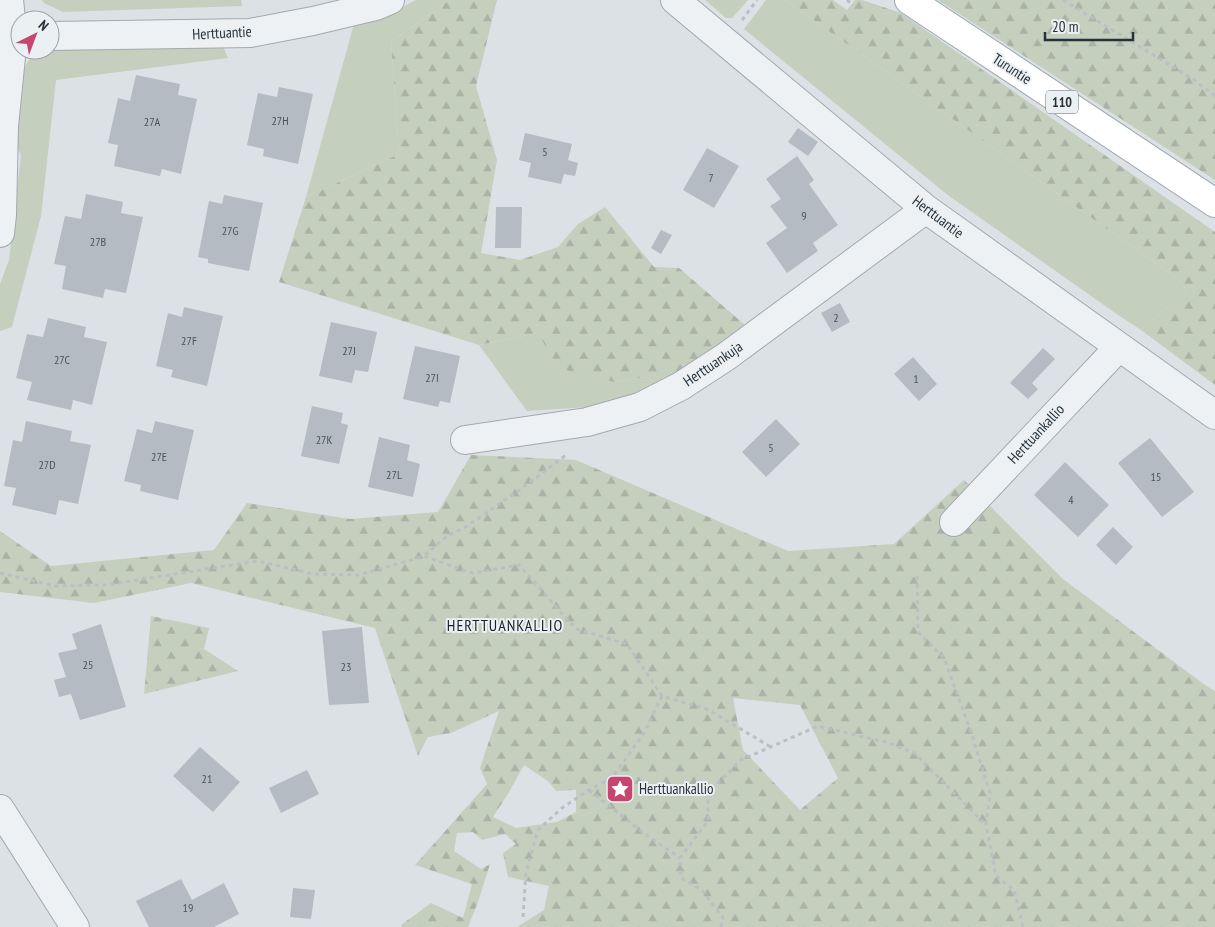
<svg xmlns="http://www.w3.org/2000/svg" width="1215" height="927" font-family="'PT Sans Narrow',sans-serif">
<defs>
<pattern id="forest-firs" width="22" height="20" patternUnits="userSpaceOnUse" patternTransform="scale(1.25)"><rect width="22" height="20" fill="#c5cfbe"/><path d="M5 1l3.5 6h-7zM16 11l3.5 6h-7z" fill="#a9b2a4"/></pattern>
</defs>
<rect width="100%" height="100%" fill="#dce1e5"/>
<path fill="#c5cfbe" d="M 42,0 L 241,0 L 242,6 L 63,12 L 44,3 Z
M 416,0 L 450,0 L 391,42 L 399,154 L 306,197 L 354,24 L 391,13 Z
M 705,0 L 748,0 L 732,18 L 726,18 Z
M 766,0 L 785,0 L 1179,280 L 1187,291 L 1141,330 L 1121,317 L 949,196 L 744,29 Z
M 223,47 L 228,58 L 56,80 L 41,216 L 12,327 L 0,331 L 0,284 L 9,260 L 21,155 L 8,130 C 12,110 19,56 42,50 C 45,49 47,50 50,50 L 50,48 Z
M 538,333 L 614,382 L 646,377 L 661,387 L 590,407 L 527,411 L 479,345 Z"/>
<path fill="url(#forest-firs)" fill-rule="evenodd" d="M 450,0 L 497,0 L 476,86 L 497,160 L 481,253 L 520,260 L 558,247 L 578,224 L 605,207 L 654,267 L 679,268 L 745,325 L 715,351 L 661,387 L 646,377 L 614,382 L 558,368 L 538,333 L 479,345 L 279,282 L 306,197 L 399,154 L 391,42 Z
M 785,0 L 833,0 L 847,10 L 855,0 L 862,0 L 901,13 L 1215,232 L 1215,385 L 1141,330 L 1187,291 L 1179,280 Z
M 938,0 L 1215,0 L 1215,180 L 1195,167 Z
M 471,455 L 576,460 L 788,551 L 894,544 L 964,480 L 1063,579 L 1205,685 L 1215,691 L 1215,927 L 517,927 L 544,910 L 549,886 L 508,877 L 503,853 L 516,844 L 505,834 L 482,840 L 473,832 L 457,833 L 454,851 L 481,869 L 490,864 L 478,902 L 468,927 L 402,927 L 401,925 L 431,903 L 463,918 L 472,884 L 415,865 L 487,784 L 480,768 L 499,711 L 451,733 L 428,737 L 418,756 L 375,628 L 191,583 L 94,603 L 0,592 L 0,531 L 51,566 L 214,550 L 247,503 L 350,519 L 438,512 ZM 733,698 L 800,705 L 838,778 L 800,810 L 743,750 ZM 524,765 L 549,782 L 556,791 L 576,790 L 576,812 L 557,822 L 516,828 L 493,817 L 509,792 Z
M 151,616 L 209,628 L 204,649 L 238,671 L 144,694 Z"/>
<path fill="#b4bbc2" d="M 136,75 L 180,84 L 178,95 L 197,99 L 181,174 L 162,169 L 160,176 L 114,166 L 118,145 L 108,143 L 118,98 L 130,101 Z
M 279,87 L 313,94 L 298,164 L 263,156 L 264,149 L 247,145 L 258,93 L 277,97 Z
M 798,128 L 818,142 L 808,156 L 788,142 Z
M 525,133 L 572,144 L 568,160 L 578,163 L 575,176 L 564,174 L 561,184 L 528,177 L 531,163 L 519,160 Z
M 707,148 L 739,166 L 714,208 L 683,190 Z
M 797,156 L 814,180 L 809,184 L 838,225 L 813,243 L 818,251 L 787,273 L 766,243 L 787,228 L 770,206 L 781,199 L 766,179 Z
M 86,194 L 123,202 L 121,213 L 143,217 L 126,293 L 105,289 L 103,298 L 62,289 L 66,266 L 54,264 L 65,216 L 81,219 Z
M 224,195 L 263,203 L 249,271 L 208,263 L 208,259 L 198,257 L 209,201 L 222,204 Z
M 496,207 L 522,207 L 521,248 L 495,248 Z
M 661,230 L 672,235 L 661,254 L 651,248 Z
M 840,303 L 850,322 L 832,332 L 821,313 Z
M 184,307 L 223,316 L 207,386 L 171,377 L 173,370 L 156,366 L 168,313 L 182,317 Z
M 48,318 L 86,327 L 84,337 L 107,342 L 92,405 L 73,400 L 71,410 L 27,400 L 32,382 L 16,378 L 27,334 L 43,337 Z
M 331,322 L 377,332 L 368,372 L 355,370 L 352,383 L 319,376 Z
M 415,346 L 460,356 L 450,403 L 440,401 L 438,407 L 403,399 Z
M 1043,348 L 1055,359 L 1032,383 L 1038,389 L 1028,399 L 1010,383 Z
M 913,357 L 937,384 L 919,401 L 894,374 Z
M 312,406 L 343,413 L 341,423 L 348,425 L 339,464 L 301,456 Z
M 776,419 L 800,444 L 766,477 L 742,452 Z
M 26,421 L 72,431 L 70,441 L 91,445 L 78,504 L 59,500 L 56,515 L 12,505 L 16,488 L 4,486 L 13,440 L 22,442 Z
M 155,421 L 194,430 L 178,500 L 140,491 L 141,485 L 124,481 L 137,429 L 152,433 Z
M 379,437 L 410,445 L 407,460 L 420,464 L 413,497 L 368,487 Z
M 1150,438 L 1194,492 L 1162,517 L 1118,463 Z
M 1065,462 L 1109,505 L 1078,537 L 1034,495 Z
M 1113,527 L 1133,547 L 1116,565 L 1096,545 Z
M 101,624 L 126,707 L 80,720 L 71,694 L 59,697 L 54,680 L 66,677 L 58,653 L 77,649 L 72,634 Z
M 362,627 L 369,703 L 329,705 L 322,631 Z
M 200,747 L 240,782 L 213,812 L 173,776 Z
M 307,770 L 319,794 L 281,813 L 269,788 Z
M 181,879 L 192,900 L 224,883 L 239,914 L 214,927 L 149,927 L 136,901 Z
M 293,888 L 315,890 L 311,919 L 290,917 Z"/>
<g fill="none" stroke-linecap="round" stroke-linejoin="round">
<g stroke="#a2a9af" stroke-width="30">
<path id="minor" d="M 675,0 L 926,209 L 1215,415
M 50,36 L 250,33 L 313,21 L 376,6 L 390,0
M 0,233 L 2,215 L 4,126 L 13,37 L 9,0
M 465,440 L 587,422 L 640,407 L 681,386 L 727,356 L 926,209
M 954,522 L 1119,347
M 0,809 L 75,927"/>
</g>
<g stroke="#9ca8b0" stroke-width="30">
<path id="major" d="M 909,0 L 1215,203"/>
</g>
<path stroke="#babfc4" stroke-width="3" stroke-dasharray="4 4" stroke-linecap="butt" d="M 847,0 L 852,4
M 1063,0 L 1193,79 L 1215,96
M 742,20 L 757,0
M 425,555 L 447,536 L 467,526 L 521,489 L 566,455
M 0,573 L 55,586 L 106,585 L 257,561 L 314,574 L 359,575 L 424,556 L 460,569 L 473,573 L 519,565 L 576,629 L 627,644 L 662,696 L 707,709 L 771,747
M 917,576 L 918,632 L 944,658 L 970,729 L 990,793 L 986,825 L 996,876 L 1014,890 L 1023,927
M 589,790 L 645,834 L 680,858
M 523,917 L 526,872 L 538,830 L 562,808 L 589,790 L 612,778 L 644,733 L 662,696
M 721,927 L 723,918 L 702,890 L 681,878 L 680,858 L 708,821 L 708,793 L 741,760 L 818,726 L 886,742 L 914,753 L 986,825"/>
<use href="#minor" stroke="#eef1f4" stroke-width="28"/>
<use href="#major" stroke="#fff" stroke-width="28"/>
</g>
<defs>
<g id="sight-square" transform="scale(1.4375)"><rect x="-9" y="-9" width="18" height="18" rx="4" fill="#c5466e" stroke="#ebf0f3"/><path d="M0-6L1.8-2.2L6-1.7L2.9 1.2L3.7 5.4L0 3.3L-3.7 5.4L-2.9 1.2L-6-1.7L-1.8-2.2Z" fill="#fff"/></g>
</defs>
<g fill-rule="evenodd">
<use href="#sight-square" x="620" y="789"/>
</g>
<g text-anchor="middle" stroke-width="4" stroke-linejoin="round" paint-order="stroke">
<g font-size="12" fill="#4a545d">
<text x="280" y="125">27H</text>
<text x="152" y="126">27A</text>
<text x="545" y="156">5</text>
<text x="711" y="182">7</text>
<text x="804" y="220">9</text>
<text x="230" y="235">27G</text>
<text x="98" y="246">27B</text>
<text x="836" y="322">2</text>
<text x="189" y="345">27F</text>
<text x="349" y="355">27J</text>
<text x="62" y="364">27C</text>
<text x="432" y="382">27I</text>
<text x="916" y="383">1</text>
<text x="324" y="444">27K</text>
<text x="771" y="452">5</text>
<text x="159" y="461">27E</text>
<text x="47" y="469">27D</text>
<text x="394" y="479">27L</text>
<text x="1156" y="481">15</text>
<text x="1071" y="504">4</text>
<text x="88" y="669">25</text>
<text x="346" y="671">23</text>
<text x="207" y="783">21</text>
<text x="188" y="912">19</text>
</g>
<rect fill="#ebf0f3" stroke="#626a72" stroke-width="1" x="1046" y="90.5" width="32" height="23" rx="4"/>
<g font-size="14" font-weight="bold" fill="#27313b">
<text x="1062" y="107">110</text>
</g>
<g font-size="15" fill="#27313b" stroke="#ebf0f3">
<text transform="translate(222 33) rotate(-3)" y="5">Herttuantie</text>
<text transform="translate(1012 69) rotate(33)" y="5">Turuntie</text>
<text transform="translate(938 217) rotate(37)" y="5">Herttuantie</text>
<text transform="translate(713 364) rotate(-34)" y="5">Herttuankuja</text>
<text transform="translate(1036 434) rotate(-47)" y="5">Herttuankallio</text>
</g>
<g font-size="15" fill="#27313b" stroke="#ebf0f3" text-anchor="start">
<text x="639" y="794">Herttuankallio</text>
</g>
<g font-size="16" letter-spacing="1" fill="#19222b" stroke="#ebf0f3">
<text x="505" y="631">HERTTUANKALLIO</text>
</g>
</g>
<g transform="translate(35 35) rotate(42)"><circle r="24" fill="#ebf0f3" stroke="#9da4a9"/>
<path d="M0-4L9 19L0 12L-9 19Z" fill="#c5466e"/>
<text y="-8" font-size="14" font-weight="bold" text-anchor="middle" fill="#27313b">N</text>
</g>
<path d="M1045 32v8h88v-8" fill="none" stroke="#27313b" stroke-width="2.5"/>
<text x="1052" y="32" font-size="15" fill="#27313b" stroke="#ebf0f3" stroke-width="4" paint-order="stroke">20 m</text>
</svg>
